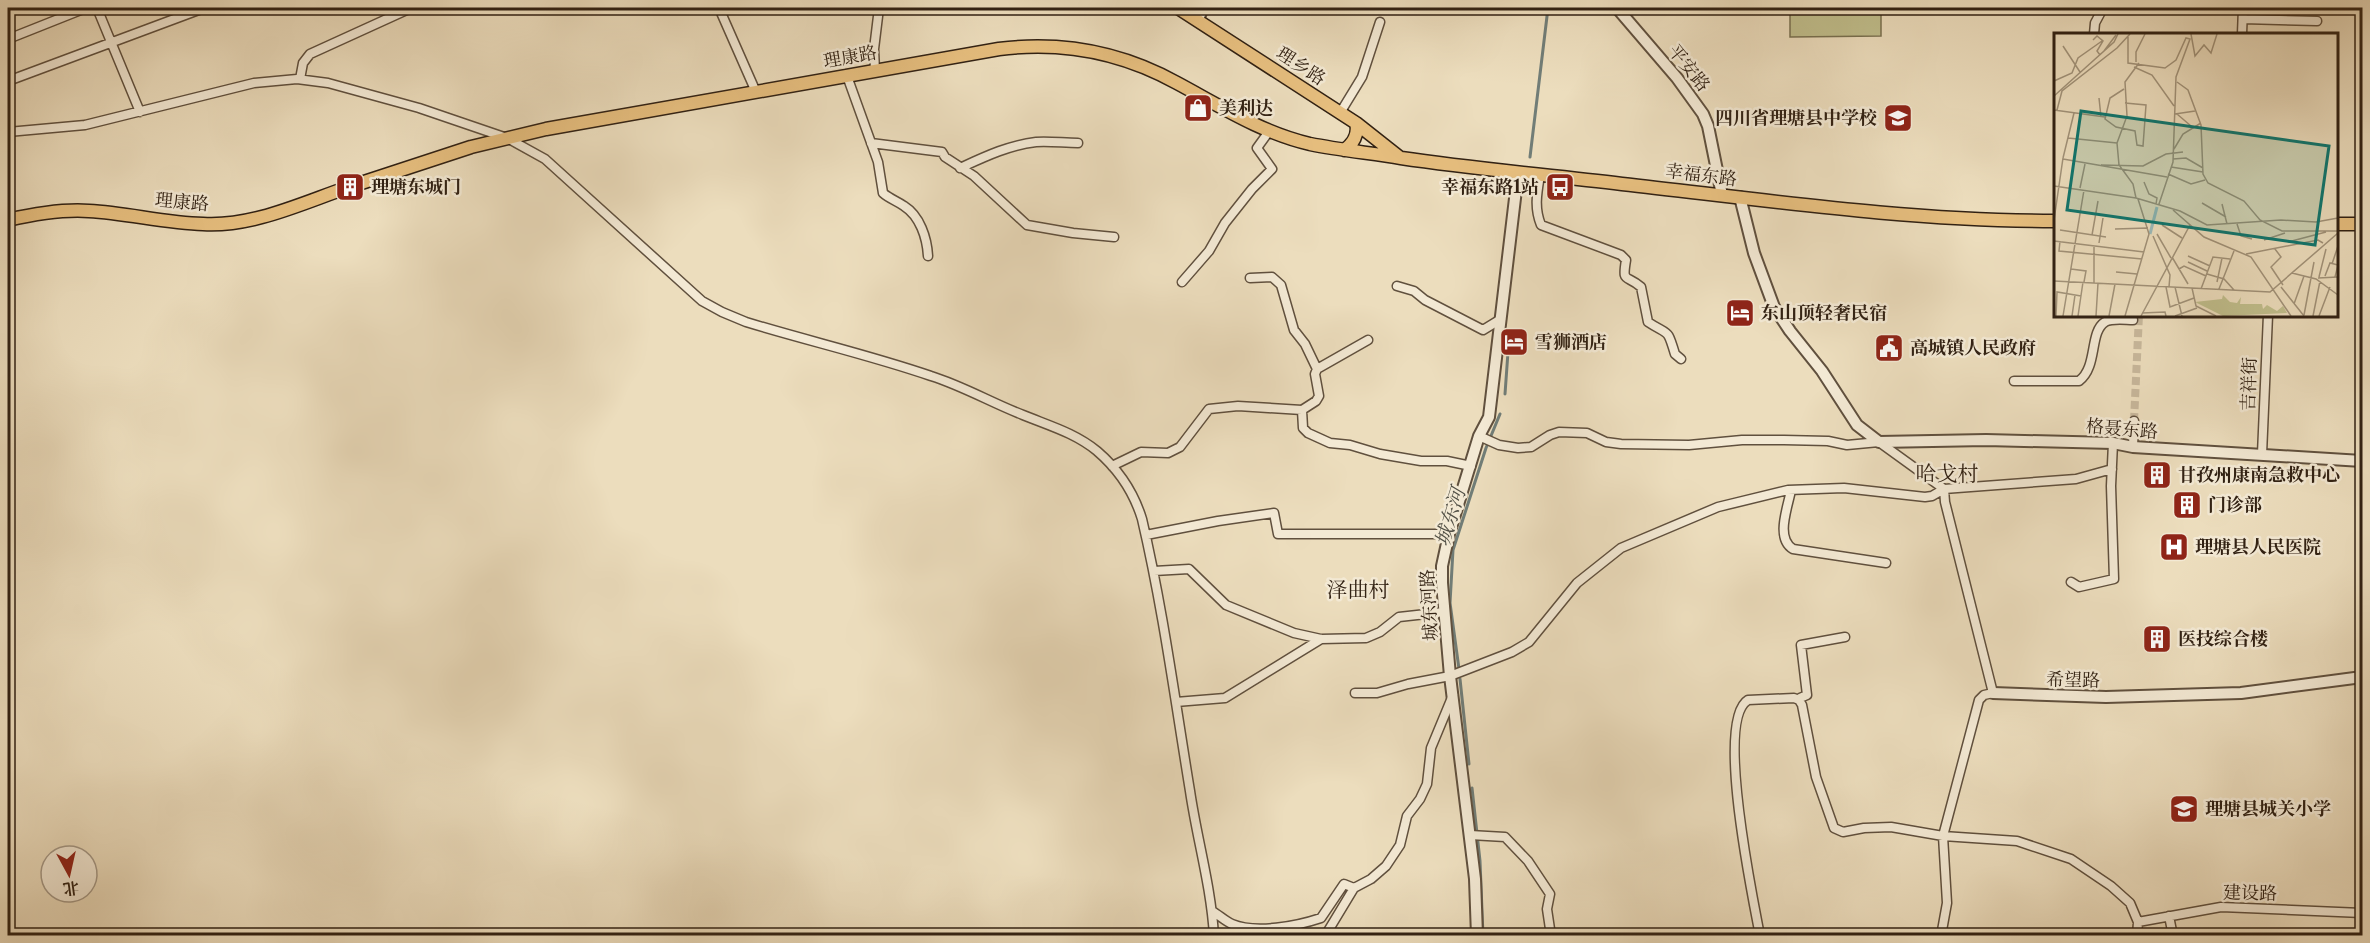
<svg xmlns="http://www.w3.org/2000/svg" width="2370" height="943" font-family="'Libre Caslon Text','Noto Serif SC',serif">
<rect width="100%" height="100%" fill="#ecddbd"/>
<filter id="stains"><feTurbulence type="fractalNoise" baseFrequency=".00333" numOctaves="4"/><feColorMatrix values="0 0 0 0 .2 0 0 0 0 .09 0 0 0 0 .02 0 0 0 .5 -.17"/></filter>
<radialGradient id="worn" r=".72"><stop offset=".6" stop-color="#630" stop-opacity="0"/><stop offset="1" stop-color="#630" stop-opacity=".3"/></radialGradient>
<path fill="#c0be8c" stroke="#787050" stroke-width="1.5" d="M 1790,8 L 1881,8 L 1881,36 L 1790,37 Z"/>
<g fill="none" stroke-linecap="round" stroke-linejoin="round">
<path stroke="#717d77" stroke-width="3" d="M 1530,157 L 1548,8
M 1505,394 L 1509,338
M 1459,669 L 1450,603 L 1453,550 L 1486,448 L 1500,414
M 1460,679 L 1469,764
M 1472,788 L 1480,861 L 1483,936"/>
<path stroke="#c7b79b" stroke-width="8" stroke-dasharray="8 4" stroke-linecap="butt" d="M 2134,421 L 2139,315"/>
<g stroke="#60503e" stroke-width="11">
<path id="minor" d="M 97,8 L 140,112
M 719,8 L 756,92
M 2243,19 L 2317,21
M 2094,34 L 2095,23 L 2103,8
M 2242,34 L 2243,8
M 8,39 L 86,8
M 875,71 L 874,49 L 879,8
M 847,76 L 878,162 L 883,193 C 890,199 897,201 904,206 C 920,216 927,238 928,256
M 300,79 L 303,63 L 310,54 L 411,8
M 8,81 L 204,8
M 1340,113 L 1362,77 L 1380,22
M 8,132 L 85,125 L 254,83 L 297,79 L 328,83 L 419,108 L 507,138 L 545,159 L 702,301 L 722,312 L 746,322 C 808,341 870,355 931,376 C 963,386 992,403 1023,415 C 1050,426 1075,433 1097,451 C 1118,469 1134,493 1142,519 C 1163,609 1175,700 1190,791 C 1197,839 1211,886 1214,936
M 871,143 L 942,152 L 945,157 L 974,176 L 1027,225 L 1073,233 L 1114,237
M 960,168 C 984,157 1009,145 1036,142 C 1050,141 1064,143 1078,143
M 1540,175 C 1537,193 1534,208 1541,225 L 1621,255 L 1626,260 C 1622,284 1626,274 1641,287 L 1648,322 C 1669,336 1667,327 1675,354 L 1681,359
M 1250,278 L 1272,277 L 1281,285 L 1294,330 L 1305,344 L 1317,369
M 1182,282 L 1209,251 L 1225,223 L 1252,189 L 1272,169 L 1257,148 L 1270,130
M 1397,286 L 1414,291 L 1425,300 L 1483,330 L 1501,319
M 2014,381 L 2079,381 C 2098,367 2089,332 2105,322 C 2112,318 2125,320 2133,320
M 1302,410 L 1316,401 L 1319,396 L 1315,374 L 1317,369 L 1368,340
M 1479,436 L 1499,445 L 1518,448 L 1531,447 L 1550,435 L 1559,432 L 1587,433 L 1606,442 L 1621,444 L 1689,445 L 1742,440 L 1784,440 L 1828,441 L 1847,445 L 1879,442 L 1944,489 L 1945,502 L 1993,693 L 1984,695 L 1979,700 L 1943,836 L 1947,903 L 1941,936
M 2133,447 L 2134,421
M 2262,454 L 2268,315
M 2360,461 L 2362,421
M 1112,466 L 1141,452 L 1168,453 L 1180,447 L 1209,409 L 1238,406 L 1302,410 L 1303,428 L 1308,433 L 1330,443 L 1350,445 L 1380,454 L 1421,461 L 1447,461 L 1471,466
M 1791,490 C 1788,507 1775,538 1793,549 L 1886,563
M 1146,535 L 1218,521 L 1274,513 L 1278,534 L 1449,534
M 1154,571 L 1189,569 L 1226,605 L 1294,633 L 1321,639 L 1366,638 L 1380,632 L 1399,617 L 1444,612
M 2071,582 L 2079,587 L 2114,579 L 2111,486 L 2113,443
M 1355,693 L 1377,693 L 1408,684 L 1450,676 L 1512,652 L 1529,642 L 1577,583 L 1621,548 L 1718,507 L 1788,490 L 1844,488 L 1925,497 L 1932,496 L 1944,489 L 2076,479 L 2112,469
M 1799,700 L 1800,698 L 1807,695 L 1801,645 L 1845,637
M 1176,702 L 1225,698 L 1321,639
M 1470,835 L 1505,837 L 1528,861 L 1550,894 L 1547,909 L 1550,929
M 1212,911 C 1219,915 1225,921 1232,924 C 1256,934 1297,926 1321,918 L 1344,884 L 1354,888
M 2169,916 L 2173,936
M 2138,922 L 2221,907 L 2362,913
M 1325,936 L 1354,888 L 1371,879 L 1386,866 L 1400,845 L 1407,816 L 1420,799 L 1427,784 L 1431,748 L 1453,695
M 1760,936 C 1753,898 1715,720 1748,700 L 1794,698 L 1799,700 L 1802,705 L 1816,777 L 1834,828 L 1843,832 L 1864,828 L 1891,827 L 1943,836 L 2017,841 L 2071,859 L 2111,886 L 2130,903 L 2138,922 L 2137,936"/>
</g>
<g stroke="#60503e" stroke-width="14">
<path id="tertiary" d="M 1617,8 L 1677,78 L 1703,114 L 1708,126 L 1722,195
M 1198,19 L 1203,8
M 1740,197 L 1754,253 L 1774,307 L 1790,331 L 1822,371 L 1857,425 L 1879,442 L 1986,440 L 2113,443 L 2133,447 L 2362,461
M 1993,693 L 2106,697 L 2241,693 L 2362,677
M 1477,936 L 1475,879 L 1450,676 L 1442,583 L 1442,566 L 1449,534 L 1479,436 L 1489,417 L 1518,173"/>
</g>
<g stroke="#312113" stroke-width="15">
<path id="primary" d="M 1178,8 L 1356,123 L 1399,157
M 1344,150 C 1353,144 1359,134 1356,123
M 352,186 L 471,147 L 546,129 L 999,49 C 1062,41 1121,52 1177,83 C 1220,106 1262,133 1310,144 C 1340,150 1371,153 1401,158 C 1475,169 1549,175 1622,184 C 1766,200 1910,221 2055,221
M 8,220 C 34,214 62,209 89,211 C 127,213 165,223 203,224 C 253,227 302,203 349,187
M 2336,224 L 2362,224"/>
</g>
<use href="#minor" stroke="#f3e9d4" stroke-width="8"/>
<use href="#tertiary" stroke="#f3e9d4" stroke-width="10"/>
<use href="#primary" stroke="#e6be7e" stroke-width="12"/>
</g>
<defs>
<g id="shop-square" transform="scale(1.5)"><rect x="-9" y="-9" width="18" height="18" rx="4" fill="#8f2418" stroke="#f3e9d4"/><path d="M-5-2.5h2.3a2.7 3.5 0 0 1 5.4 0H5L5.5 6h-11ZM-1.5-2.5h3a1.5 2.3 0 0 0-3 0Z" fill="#fff"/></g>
<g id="school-square" transform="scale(1.5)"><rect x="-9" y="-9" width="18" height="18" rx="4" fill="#8f2418" stroke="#f3e9d4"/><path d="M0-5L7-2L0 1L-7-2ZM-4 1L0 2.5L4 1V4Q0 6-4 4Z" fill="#fff"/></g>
<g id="building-square" transform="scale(1.5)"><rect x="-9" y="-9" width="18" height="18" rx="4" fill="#8f2418" stroke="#f3e9d4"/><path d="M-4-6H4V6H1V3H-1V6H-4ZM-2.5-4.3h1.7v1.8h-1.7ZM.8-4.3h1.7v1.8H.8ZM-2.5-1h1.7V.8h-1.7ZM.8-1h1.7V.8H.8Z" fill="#fff"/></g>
<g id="bus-square" transform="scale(1.5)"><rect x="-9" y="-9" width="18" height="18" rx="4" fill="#8f2418" stroke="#f3e9d4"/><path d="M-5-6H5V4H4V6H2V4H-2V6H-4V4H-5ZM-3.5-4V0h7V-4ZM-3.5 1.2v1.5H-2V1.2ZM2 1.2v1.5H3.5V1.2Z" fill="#fff"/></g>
<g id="hotel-square" transform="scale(1.5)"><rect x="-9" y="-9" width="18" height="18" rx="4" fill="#8f2418" stroke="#f3e9d4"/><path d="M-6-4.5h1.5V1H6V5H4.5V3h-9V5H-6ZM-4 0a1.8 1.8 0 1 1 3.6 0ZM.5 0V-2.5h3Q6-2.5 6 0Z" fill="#fff"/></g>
<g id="civic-square" transform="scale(1.5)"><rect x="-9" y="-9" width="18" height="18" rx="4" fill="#8f2418" stroke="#f3e9d4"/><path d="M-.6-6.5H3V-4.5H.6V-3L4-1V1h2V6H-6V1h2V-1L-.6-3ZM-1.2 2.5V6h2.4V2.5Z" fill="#fff"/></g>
<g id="hospital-square" transform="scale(1.5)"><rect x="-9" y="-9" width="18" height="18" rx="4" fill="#8f2418" stroke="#f3e9d4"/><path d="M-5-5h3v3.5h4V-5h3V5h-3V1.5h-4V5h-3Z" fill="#fff"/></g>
</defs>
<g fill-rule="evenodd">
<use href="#shop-square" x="1198" y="108"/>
<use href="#school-square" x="1898" y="118"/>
<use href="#building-square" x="350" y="187"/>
<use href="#bus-square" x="1560" y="187"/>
<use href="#hotel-square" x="1740" y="313"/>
<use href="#hotel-square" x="1514" y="342"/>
<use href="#civic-square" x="1889" y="348"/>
<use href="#building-square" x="2157" y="475"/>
<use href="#building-square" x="2187" y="505"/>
<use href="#hospital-square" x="2174" y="547"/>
<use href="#building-square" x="2157" y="639"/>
<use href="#school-square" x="2184" y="809"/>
</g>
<g text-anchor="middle" stroke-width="5" stroke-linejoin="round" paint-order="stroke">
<g font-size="18" fill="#312113" stroke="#f3e9d4">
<text transform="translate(850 57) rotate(-10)" y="6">理康路</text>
<text transform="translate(1301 66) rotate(33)" y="6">理乡路</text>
<text transform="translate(1689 68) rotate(51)" y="6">平安路</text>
<text transform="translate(1701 175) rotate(7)" y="6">幸福东路</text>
<text transform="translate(182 202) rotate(5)" y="6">理康路</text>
<text transform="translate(2249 384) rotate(-88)" y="6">吉祥街</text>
<text transform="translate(2122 429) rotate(5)" y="6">格聂东路</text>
<text transform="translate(1429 605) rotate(-93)" y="6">城东河路</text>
<text transform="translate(2073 680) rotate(1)" y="6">希望路</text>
<text transform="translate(2250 893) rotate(1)" y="6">建设路</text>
</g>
<g font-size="18" font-weight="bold" fill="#312113" stroke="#f3e9d4" text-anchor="start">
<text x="1219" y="114">美利达</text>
<text x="1877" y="124" text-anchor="end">四川省理塘县中学校</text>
<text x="371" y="193">理塘东城门</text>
<text x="1539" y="193" text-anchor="end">幸福东路1站</text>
<text x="1761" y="319">东山顶轻奢民宿</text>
<text x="1535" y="348">雪狮酒店</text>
<text x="1910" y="354">高城镇人民政府</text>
<text x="2178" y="481">甘孜州康南急救中心</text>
<text x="2208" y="511">门诊部</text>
<text x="2195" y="553">理塘县人民医院</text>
<text x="2178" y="645">医技综合楼</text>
<text x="2205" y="815">理塘县城关小学</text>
</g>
<g font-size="20" font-style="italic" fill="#514f45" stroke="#f3e9d4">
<text transform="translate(1450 517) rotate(-73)" y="7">城东河</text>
</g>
<g font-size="21" fill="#312113" stroke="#f3e9d4">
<text x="1947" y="481">哈戈村</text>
<text x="1358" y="597">泽曲村</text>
</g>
</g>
<g transform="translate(2054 33)">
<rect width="284" height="284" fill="#ecddbd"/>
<path d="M 169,262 L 176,269 L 183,270 L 187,264 L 186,271 L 208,271 L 209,276 L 213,272 L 223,278 L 229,273 L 233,280 L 169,283 L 141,269 L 168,266 Z" fill="#c0be8c"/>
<path fill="none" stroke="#9bbab9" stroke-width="3" d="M 96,201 L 103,174"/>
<path fill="none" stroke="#a19279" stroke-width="1.5" d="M 137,1 L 141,23 L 150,12 L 157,20 L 163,1M 74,4 L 74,30 L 111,35 L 122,27 L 132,5 L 136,6 L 122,44 L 119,129 L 105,171M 39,7 L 43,3 L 49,8 L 43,18 L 46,22M 9,13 L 26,39M 50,18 L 62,2M 82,29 L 82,19 L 91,1M 80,34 L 98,42 L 120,73M 0,48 L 18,40 L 24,25 L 48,8M 123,49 L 134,57 L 147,92 L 149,141 L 154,150 L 190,168 L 206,187 L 228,198 L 284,198M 70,56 L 56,65 L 51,86 L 62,94 L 81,98 L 83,112 L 89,113 L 92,72 L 71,70M 0,63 L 60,9 L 64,1M 45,65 L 47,84M 0,77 L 51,84M 3,77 L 8,58 L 63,15 L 76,1M 121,81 L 141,78M 123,81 L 137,93M 14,105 L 63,110M 63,110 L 73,83 L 71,49 L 85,30M 63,110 L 65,132 L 79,151 L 82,165M 120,116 L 129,101 L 147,90M 9,125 L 20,80M 9,126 L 113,144M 119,126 L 132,125 L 149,135M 47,132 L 89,133 L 112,121 L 129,119M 117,134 L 149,139M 114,141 L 137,151 L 151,147M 90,149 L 95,161 L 103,165 L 102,171M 0,153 L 82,165 L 126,178 L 153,192 L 227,187M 26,155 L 31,131M 148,170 L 172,184M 168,171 L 173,191M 119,177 L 150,204 L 197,224 L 237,283M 0,187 L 9,125M 227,187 L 262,189 L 284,185M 183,191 L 187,203 L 198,206M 108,192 L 128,205M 61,196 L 94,195M 6,197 L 52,204M 103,201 L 117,225M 38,202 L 44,168M 99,203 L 116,242 L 115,254M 210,207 L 231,200M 0,208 L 90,219M 6,208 L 5,218 L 88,226M 234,209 L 272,199M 45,210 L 49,185M 221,216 L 227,224 L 217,234 L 229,252M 192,221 L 264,207 L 269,210M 134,223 L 156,233M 118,224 L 134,251M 134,229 L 153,238M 278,231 L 284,213M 17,236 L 32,238 L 30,249M 125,236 L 130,233 L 152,243M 62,239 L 83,241M 238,240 L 262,246 L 284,262M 153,241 L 170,246 L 180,257M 271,243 L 276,230 L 284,232 L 281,244M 265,244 L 272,216M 264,245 L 284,244M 0,248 L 216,259 L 284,200M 163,249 L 168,225M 40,250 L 40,213M 112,254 L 116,274 L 140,265M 121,254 L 128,283M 227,254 L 250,283M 138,255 L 142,273 L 162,283M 147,256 L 159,224 L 176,226M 165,256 L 180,218M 240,271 L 250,243M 88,280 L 111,279 L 112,283M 250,282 L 260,229M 2,283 L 3,259 L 27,263M 9,283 L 30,157M 18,283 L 21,262M 24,283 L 29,249M 42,283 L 44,250M 55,283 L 61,251M 71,283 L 95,201 L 84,166M 87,283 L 136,192M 121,283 L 143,275M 259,283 L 266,248M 265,283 L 276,254"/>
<path fill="#0f766e" fill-opacity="0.15" stroke="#0f766e" stroke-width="3" d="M 27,78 L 275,113 L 261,212 L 13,177 Z"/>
<rect width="284" height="284" fill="none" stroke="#312113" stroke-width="3"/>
</g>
<rect width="2370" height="943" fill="none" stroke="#ecddbd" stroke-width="30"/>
<rect x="9" y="9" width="2352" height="925" fill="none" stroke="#312113" stroke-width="3"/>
<rect x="15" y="15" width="2340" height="913" fill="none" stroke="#312113" stroke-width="1.5"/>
<g transform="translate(69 874) rotate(172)"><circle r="28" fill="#f3e9d4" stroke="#a59987" stroke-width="1.5"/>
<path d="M0-4.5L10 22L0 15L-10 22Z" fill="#8f2418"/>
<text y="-9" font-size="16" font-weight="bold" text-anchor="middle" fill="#312113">北</text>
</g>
<rect width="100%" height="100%" filter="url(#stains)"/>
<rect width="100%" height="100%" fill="url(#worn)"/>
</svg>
